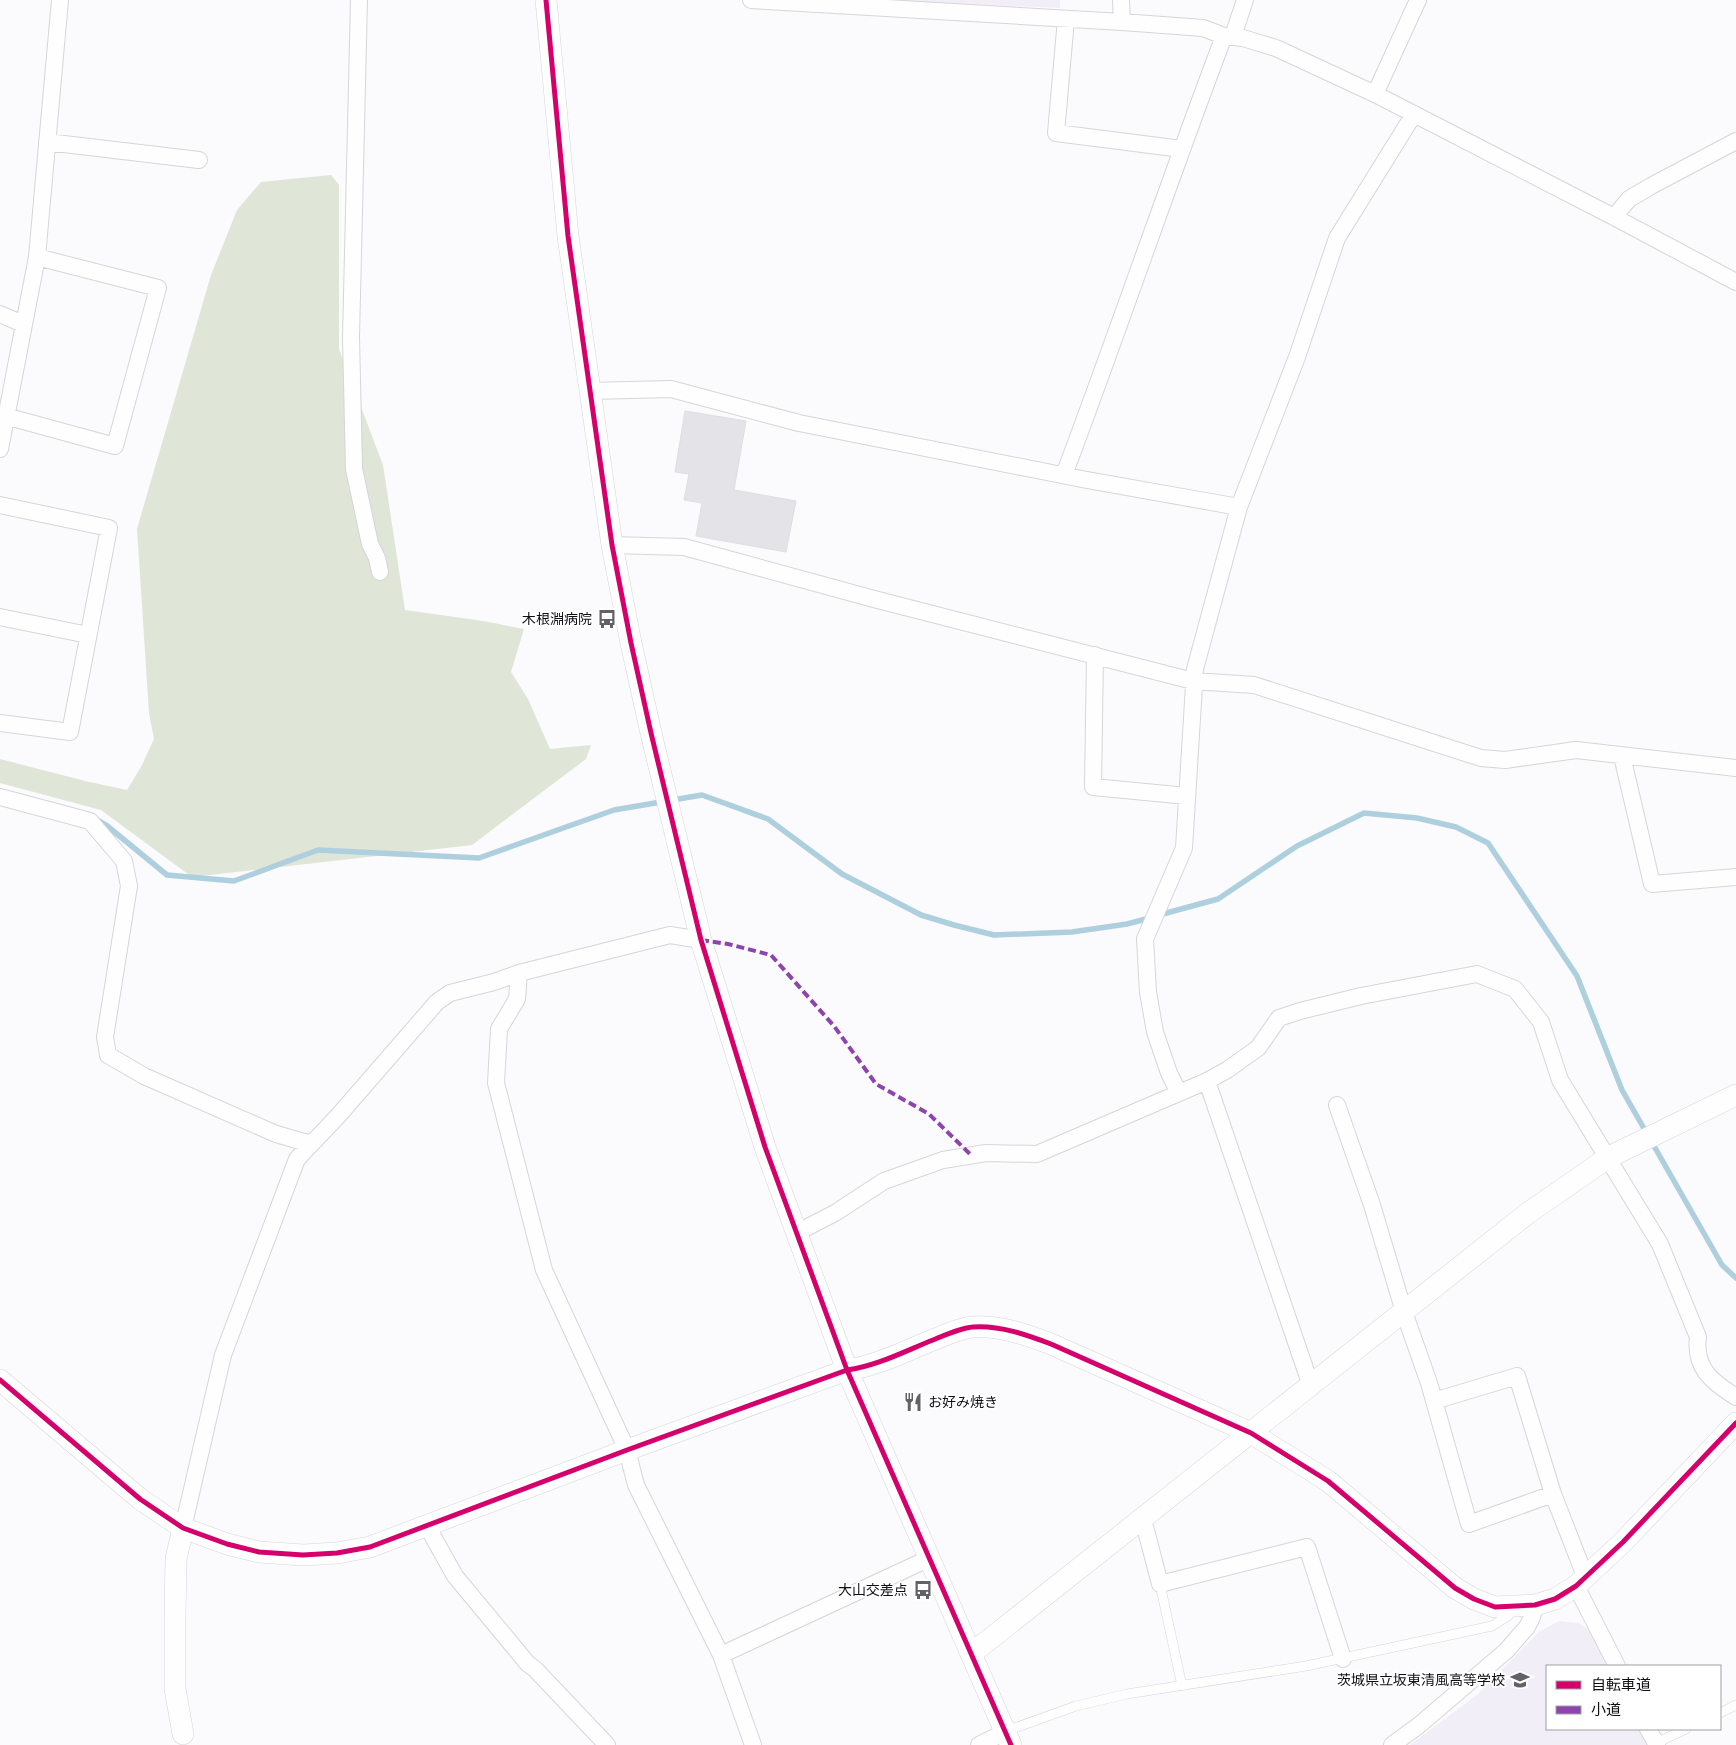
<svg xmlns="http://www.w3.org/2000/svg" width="1736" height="1745" font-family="Merriweather,'Noto Sans JP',serif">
<rect width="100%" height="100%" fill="#fbfafc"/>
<path fill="#f1eef8" d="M 885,0 L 1060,0 L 1060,8 Z
M 1559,1621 L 1578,1623 L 1593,1632 L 1609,1666 L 1547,1666 L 1547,1729 L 1640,1729 L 1648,1745 L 1410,1745 L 1478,1694 L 1539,1632 Z"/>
<path fill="#dfe5d7" d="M 331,175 L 339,185 L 339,349 L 383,465 L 405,610 L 483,621 L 524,629 L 511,672 L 528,699 L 550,749 L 591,745 L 586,759 L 472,845 L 192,877 L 101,810 L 0,783 L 0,759 L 85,781 L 127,790 L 141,767 L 154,739 L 149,713 L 137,529 L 211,275 L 237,210 L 261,182 Z"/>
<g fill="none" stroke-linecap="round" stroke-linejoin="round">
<path stroke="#aecfde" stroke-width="5.5" d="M 96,819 L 106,825 L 167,875 L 234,881 L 318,850 L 479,858 L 614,810 L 702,795 L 768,819 L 842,874 L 921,915 L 954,925 L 994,935 L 1072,932 L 1127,924 L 1150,918
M 1159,915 L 1218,899 L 1297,846 L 1364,813 L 1417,818 L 1456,827 L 1488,843 L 1577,976 L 1622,1090 L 1722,1265 L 1736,1278"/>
</g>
<path fill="#e4e3e7" stroke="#dedde2" d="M 685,411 L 746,421 L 734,490 L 796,501 L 786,552 L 696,536 L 702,503 L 684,500 L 689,474 L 675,472 Z"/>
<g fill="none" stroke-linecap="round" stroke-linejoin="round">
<g stroke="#d6d5d9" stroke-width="10">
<path id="service" d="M 1160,1584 L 1182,1686
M 1720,1713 L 1736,1705
M 1006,1731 L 1076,1706 L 1127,1694 L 1306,1666 L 1492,1626 L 1508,1616 L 1511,1607
M 1656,1743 L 1686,1729"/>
</g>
<g stroke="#d6d5d9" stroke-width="18">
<path id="minor" d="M 359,0 L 351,337 L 354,469 L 370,544 L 377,558 L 380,572
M 751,0 L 1122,22 L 1203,28 L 1224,36 L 1243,38 L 1276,48 L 1375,94 L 1614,217 L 1736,282
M 1121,0 L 1122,22
M 1066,19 L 1056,133 L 1182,149
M 1233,36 L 1245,0
M 1375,94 L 1418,0
M 47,142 L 199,160
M 1614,217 L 1629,199 L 1651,186 L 1736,141
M 0,314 L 23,324
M 589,391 L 671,389 L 799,423 L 1087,480 L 1239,507
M 5,416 L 115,446 L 158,288 L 37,257
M 0,449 L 37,257 L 60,0
M 1064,475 C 1119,329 1169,181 1224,36
M 0,505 L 109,528 L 70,732 L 0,723
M 612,545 L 684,547 L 874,599 L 1193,681 L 1254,685 L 1481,758 L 1505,760 L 1576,750 L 1736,768
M 0,617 L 88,635
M 1095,655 L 1093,787 L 1187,796
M 1622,756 L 1652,884 L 1736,877
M 0,797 L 90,821 L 124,861 L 129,886 L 105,1037 L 108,1055 L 144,1076 L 276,1134 L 311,1144
M 519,973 L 670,935 L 701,940
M 1207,1081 L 1311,1386
M 1179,1093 L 1169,1073 L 1155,1032 L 1148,992 L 1145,939 L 1184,848 L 1195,669 L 1239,507 L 1297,357 L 1337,238 L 1414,114
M 1337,1105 L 1372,1205 L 1404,1312 L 1429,1383 L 1469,1524 L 1553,1494 L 1585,1576
M 796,1233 L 835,1213 L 884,1181 L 943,1160 L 986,1153 L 1037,1154 L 1207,1081 L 1227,1070 L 1258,1048 L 1279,1018 L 1300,1011 L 1361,996 L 1477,974 L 1515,989 L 1541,1022 L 1560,1080 L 1660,1244 L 1698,1337 C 1694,1368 1712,1382 1736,1397
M 1434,1401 L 1517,1376 L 1553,1494
M 1143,1519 L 1160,1584 L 1307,1547 L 1343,1659
M 427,1526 L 455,1576 L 528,1664 L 535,1669 L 607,1745
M 183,1528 L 223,1355 L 297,1159 L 338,1116 L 437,1002 L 450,993 L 494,982 L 519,973 L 517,999 L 499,1029 L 496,1083 L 544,1270 L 627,1450 L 636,1485 L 721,1655 L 753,1745
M 1576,1586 L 1617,1666
M 721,1655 L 930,1558
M 1648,1729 L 1657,1745
M 979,1745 L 1005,1732
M 1392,1745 L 1418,1726 L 1506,1651 L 1527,1627 L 1532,1617 L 1535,1605"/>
</g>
<g stroke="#d6d5d9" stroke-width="22">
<path id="tertiary" d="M 546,0 L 568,236 L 612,545 L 631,643 L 651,733 L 701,940 L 765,1147 L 847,1370 L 1011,1745
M 0,1380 L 140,1499 L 183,1528 L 227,1544 L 259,1552 L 303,1555 L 337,1553 L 370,1547 L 627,1450 L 847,1370 C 877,1366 905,1351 933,1340 C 945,1335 960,1328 973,1327 C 1000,1325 1027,1335 1051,1344 L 1251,1433 L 1328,1481 L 1455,1588 L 1474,1599 L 1495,1607 L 1535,1605 L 1555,1599 L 1576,1586 L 1623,1542 L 1736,1423
M 971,1654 L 1528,1213 L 1609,1157 L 1736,1095
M 183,1734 L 175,1689 L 175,1616 L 176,1559 L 183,1528"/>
</g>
<use href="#service" stroke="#fefeff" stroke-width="9"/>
<use href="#minor" stroke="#fefeff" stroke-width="16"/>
<use href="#tertiary" stroke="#fefeff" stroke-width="21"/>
<path stroke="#8e44ad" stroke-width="4" stroke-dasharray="8 4" stroke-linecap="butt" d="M 701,940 L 728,944 L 771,955 L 834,1026 L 876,1084 L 929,1114 L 971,1155"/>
<g stroke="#fff" stroke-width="8">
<path id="cycleway" d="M 546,0 L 568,236 L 612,545 L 631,643 L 651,733 L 701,940 L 765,1147 L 847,1370 L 1011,1745
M 0,1380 L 140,1499 L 183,1528 L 227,1544 L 259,1552 L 303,1555 L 337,1553 L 370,1547 L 627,1450 L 847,1370 C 877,1366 905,1351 933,1340 C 945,1335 960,1328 973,1327 C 1000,1325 1027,1335 1051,1344 L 1251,1433 L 1328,1481 L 1455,1588 L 1474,1599 L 1495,1607 L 1535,1605 L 1555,1599 L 1576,1586 L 1623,1542 L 1736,1423"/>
</g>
<use href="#cycleway" stroke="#d6006c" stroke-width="5"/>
</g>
<defs>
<g id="bus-bare" transform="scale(1.5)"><path d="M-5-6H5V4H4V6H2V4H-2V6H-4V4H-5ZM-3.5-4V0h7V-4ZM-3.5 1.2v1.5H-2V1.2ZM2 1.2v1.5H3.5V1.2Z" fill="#626165" stroke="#fff" stroke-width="2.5" paint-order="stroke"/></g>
<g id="restaurant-bare" transform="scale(1.5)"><path d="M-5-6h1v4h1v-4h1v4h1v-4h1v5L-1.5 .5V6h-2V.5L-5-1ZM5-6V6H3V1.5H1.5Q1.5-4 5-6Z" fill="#626165" stroke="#fff" stroke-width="2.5" paint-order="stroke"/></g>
<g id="school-bare" transform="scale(1.5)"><path d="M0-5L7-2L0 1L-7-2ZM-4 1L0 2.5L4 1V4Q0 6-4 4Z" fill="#626165" stroke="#fff" stroke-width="2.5" paint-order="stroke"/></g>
</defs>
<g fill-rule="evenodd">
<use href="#bus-bare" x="607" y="619"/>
<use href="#restaurant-bare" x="913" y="1402"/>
<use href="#bus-bare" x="923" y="1590"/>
<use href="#school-bare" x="1520" y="1680"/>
</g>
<g text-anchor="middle" stroke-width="4" stroke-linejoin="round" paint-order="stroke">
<g font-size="14" fill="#100e14" stroke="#fff" text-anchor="end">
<text x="592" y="624">木根淵病院</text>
<text x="928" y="1407" text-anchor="start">お好み焼き</text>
<text x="908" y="1595">大山交差点</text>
<text x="1505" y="1685">茨城県立坂東清風高等学校</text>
</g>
</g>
<rect x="1546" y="1665" width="175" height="65" fill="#ffffff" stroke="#9f9fa1"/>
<rect x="1556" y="1681" width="25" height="8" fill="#d6006c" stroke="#9f9fa1"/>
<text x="1591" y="1690" font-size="15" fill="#100e14">自転車道</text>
<rect x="1556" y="1706" width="25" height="8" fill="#8e44ad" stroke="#9f9fa1"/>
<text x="1591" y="1715" font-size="15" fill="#100e14">小道</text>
</svg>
